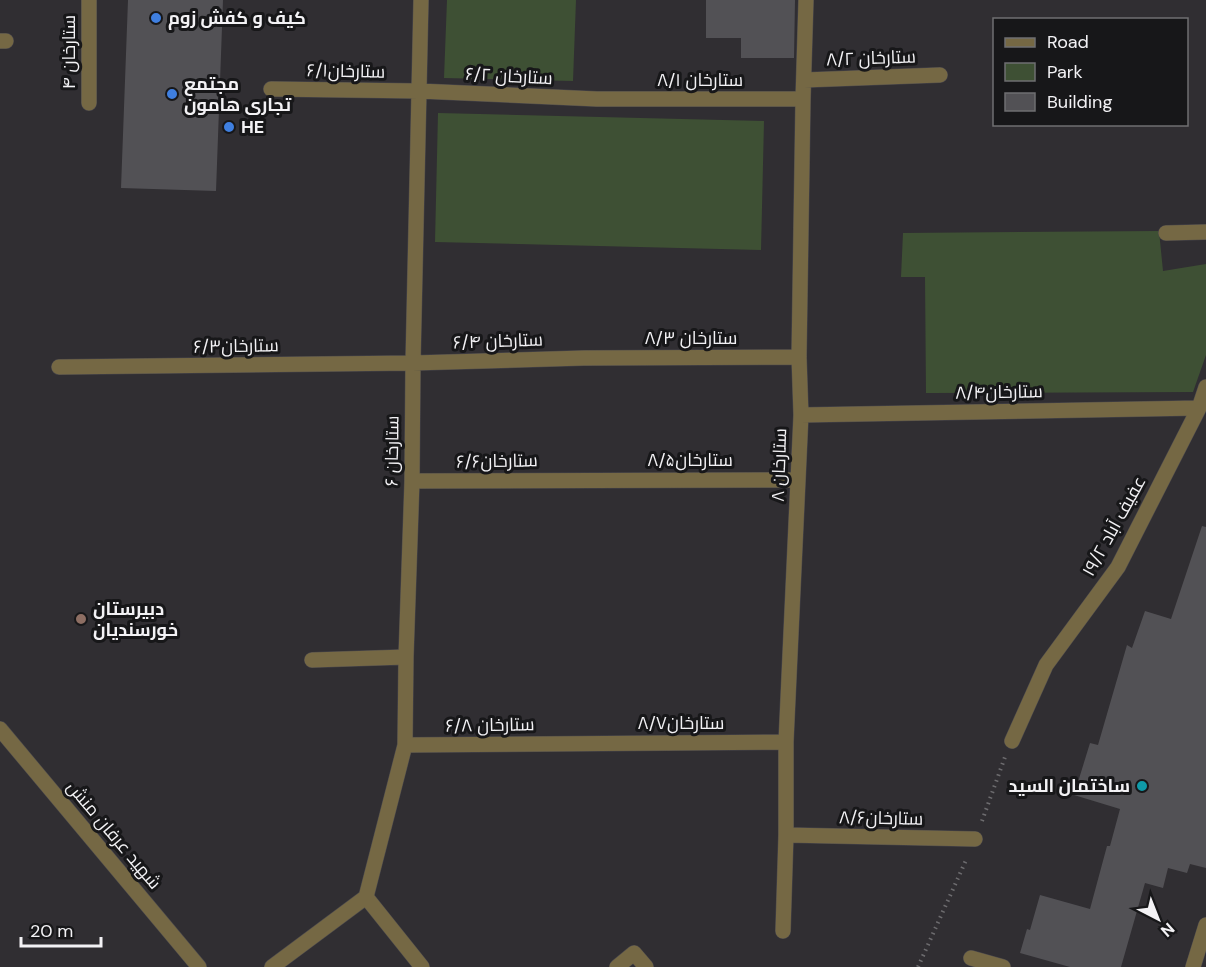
<svg xmlns="http://www.w3.org/2000/svg" width="1206" height="967" font-family="'DM Sans',Cairo,sans-serif">
<rect width="100%" height="100%" fill="#302e32"/>
<path fill="#3e5034" d="M 447,0 L 576,0 L 573,81 L 444,78 Z
M 438,113 L 764,121 L 761,250 L 435,242 Z
M 1159,231 L 1163,271 L 1206,264 L 1206,355 L 1193,392 L 926,393 L 925,277 L 901,277 L 903,233 Z"/>
<path fill="#525155" d="M 128,0 L 223,0 L 216,191 L 121,188 Z
M 706,0 L 795,0 L 794,58 L 741,58 L 741,38 L 706,38 Z
M 1202,526 L 1206,527 L 1206,868 L 1190,864 L 1187,873 L 1168,868 L 1163,888 L 1145,883 L 1121,967 L 1070,967 L 1020,953 L 1027,929 L 1030,930 L 1040,895 L 1090,909 L 1107,846 L 1110,846 L 1120,809 L 1074,795 L 1090,743 L 1098,745 L 1127,645 L 1132,648 L 1145,611 L 1171,619 Z"/>
<g fill="none" stroke-linecap="round" stroke-linejoin="round">
<g stroke="#4b494d" stroke-width="16">
<path id="pedestrian" d="M 1193,967 L 1206,925"/>
</g>
<g stroke="#4b494d" stroke-width="16">
<path id="minor" d="M 0,41 L 6,41
M 804,80 L 940,75
M 271,89 L 419,91 L 597,99 L 803,99
M 89,103 L 89,0
M 1166,233 L 1206,232
M 59,367 L 413,363 L 584,358 L 799,357
M 801,415 L 1199,408
M 412,481 L 798,480
M 312,660 L 406,657
M 1012,741 L 1046,665 L 1118,567 L 1199,408 L 1206,387
M 405,745 L 786,742
M 786,835 L 975,839
M 366,897 L 405,745 L 406,657 L 412,481 L 413,363 L 421,0
M 366,897 L 422,967
M 783,931 L 786,835 L 786,742 L 801,415 L 799,357 L 803,99 L 806,0
M 971,958 L 1003,967
M 272,967 L 366,897
M 617,967 L 634,953 L 646,967"/>
</g>
<g stroke="#4b494d" stroke-width="16">
<path id="tertiary" d="M 0,729 L 199,967"/>
</g>
<path stroke="#6d6c6f" stroke-width="4" stroke-dasharray="1.5 4.5" stroke-linecap="butt" d="M 982,821 L 1005,757
M 918,967 L 967,858"/>
<use href="#pedestrian" stroke="#756844" stroke-width="15"/>
<use href="#minor" stroke="#756844" stroke-width="15"/>
<use href="#tertiary" stroke="#756844" stroke-width="15"/>
</g>
<g fill="#3f7fe0" stroke="#171719" stroke-width="2">
<circle cx="156" cy="18" r="6"/>
<circle cx="172" cy="94" r="6"/>
<circle cx="229" cy="127" r="6"/>
</g>
<circle fill="#8d6e63" stroke="#171719" stroke-width="2" cx="81" cy="619" r="6"/>
<circle fill="#0f9aa8" stroke="#171719" stroke-width="2" cx="1142" cy="786" r="6"/>
<g text-anchor="middle" stroke-width="6" stroke-linejoin="round" paint-order="stroke">
<g font-size="18" font-weight="bold" fill="#f3f2f5" stroke="#171719" text-anchor="start">
<text x="168" y="24">کیف و کفش زوم</text>
<text x="184" y="90">مجتمع<tspan x="184" dy="21">تجاری هامون</tspan></text>
<text x="241" y="133">HE</text>
<text x="93" y="615">دبیرستان<tspan x="93" dy="21">خورسندیان</tspan></text>
<text x="1130" y="792" text-anchor="end">ساختمان السید</text>
</g>
<g font-size="18" fill="#f3f2f5" stroke="#171719">
<text transform="translate(69 52) rotate(-90)" y="6">۴ ستارخان</text>
<text transform="translate(871 58) rotate(-2)" y="6">ستارخان ۸/۲</text>
<text transform="translate(346 71) rotate(1)" y="6">ستارخان۶/۱</text>
<text transform="translate(509 76) rotate(3)" y="6">ستارخان ۶/۲</text>
<text x="700" y="86">ستارخان ۸/۱</text>
<text x="691" y="344">ستارخان ۸/۳</text>
<text transform="translate(498 341) rotate(-2)" y="6">ستارخان ۶/۴</text>
<text transform="translate(236 346) rotate(-1)" y="6">ستارخان۶/۳</text>
<text transform="translate(999 392) rotate(-1)" y="6">ستارخان۸/۴</text>
<text transform="translate(392 451) rotate(-89)" y="6">ستارخان ۶</text>
<text x="690" y="466">ستارخان۸/۵</text>
<text transform="translate(497 461) rotate(-1)" y="6">ستارخان۶/۶</text>
<text transform="translate(779 465) rotate(-88)" y="6">ستارخان ۸</text>
<text transform="translate(1114 526) rotate(-61)" y="6">عفیف آباد ۱۹/۲</text>
<text x="681" y="729">ستارخان۸/۷</text>
<text transform="translate(490 725) rotate(-1)" y="6">ستارخان ۶/۸</text>
<text transform="translate(881 818) rotate(1)" y="6">ستارخان۸/۶</text>
<text transform="translate(114 835) rotate(50)" y="6">شهید عرفان منش</text>
</g>
</g>
<rect x="993" y="18" width="195" height="108" fill="#171719" stroke="#6f6f71" stroke-width="1.5"/>
<rect x="1005" y="38" width="30" height="9" fill="#756844" stroke="#6f6f71" stroke-width="1.5"/>
<text x="1047" y="48" font-size="18" fill="#f3f2f5">Road</text>
<rect x="1005" y="63" width="30" height="18" fill="#3e5034" stroke="#6f6f71" stroke-width="1.5"/>
<text x="1047" y="78" font-size="18" fill="#f3f2f5">Park</text>
<rect x="1005" y="93" width="30" height="18" fill="#525155" stroke="#6f6f71" stroke-width="1.5"/>
<text x="1047" y="108" font-size="18" fill="#f3f2f5">Building</text>
<g transform="translate(1158 919) rotate(138)" stroke="#171719" stroke-width="4.5" paint-order="stroke">
<path d="M0-4.5L10 22L0 15L-10 22Z" fill="#f3f2f5"/>
<text y="-9" font-size="16" font-weight="bold" text-anchor="middle" fill="#f3f2f5">N</text>
</g>
<path d="M21 937v9h80v-9" fill="none" stroke="#f3f2f5" stroke-width="3"/>
<text x="30" y="937" font-size="18" fill="#f3f2f5" stroke="#171719" stroke-width="4.5" paint-order="stroke">20 m</text>
</svg>
